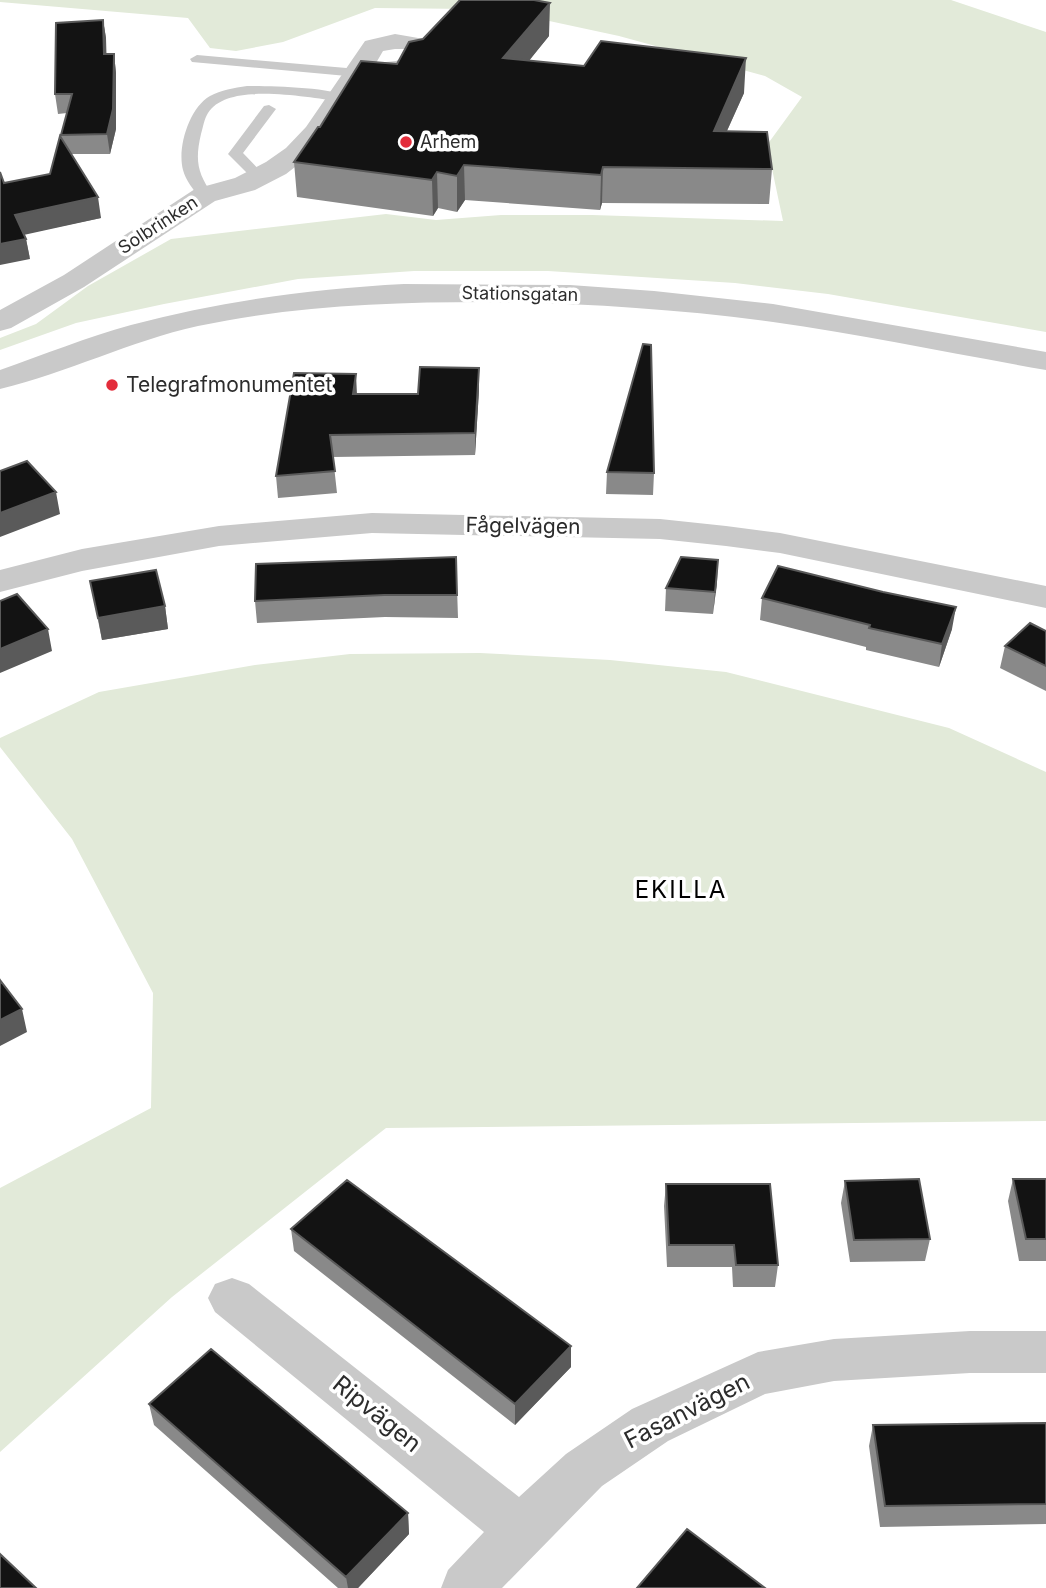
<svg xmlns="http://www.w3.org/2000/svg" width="1046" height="1588" font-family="Inter,sans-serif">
<rect width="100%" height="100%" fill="#fff"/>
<path fill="#e2ead9" d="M 0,0 L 951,0 L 1046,32 L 1046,332 L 828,294 L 735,283 L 548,271 L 414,271 L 298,279 L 164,304 L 76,323 L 0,350 L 0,338 L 36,324 L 88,286 L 171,239 L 386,214 L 436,220 L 501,215 L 592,215 L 783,221 L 767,145 L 802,97 L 765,76 L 619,36 L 526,16 L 471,9 L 375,8 L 283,42 L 236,51 L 210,48 L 188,18 L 0,2 Z
M 480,653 L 610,660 L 726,672 L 949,728 L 1046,772 L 1046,1121 L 386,1128 L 172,1297 L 0,1452 L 0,1188 L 151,1108 L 153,993 L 72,839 L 0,747 L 0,738 L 99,692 L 255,665 L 350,654 Z"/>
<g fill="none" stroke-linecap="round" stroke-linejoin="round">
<path fill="#c9c9c9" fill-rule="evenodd" d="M 197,55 L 358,69 L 365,73 L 358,77 L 192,62 L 190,59 Z
M 247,86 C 266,86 334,87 346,97 L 339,101 C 307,98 228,81 208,113 C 204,119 203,128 201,134 C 195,160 197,173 213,195 L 210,198 L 200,198 C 193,189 186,181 183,170 C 177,148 189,108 210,96 C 221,90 234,88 247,86 Z
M 269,105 L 276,109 L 243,153 L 266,177 L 259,181 L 254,180 L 228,154 L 264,106 Z"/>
<path fill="#c9c9c9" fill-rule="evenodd" d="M 395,34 L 424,39 L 440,53 C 424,76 391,77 366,80 L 324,139 L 304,160 L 286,174 L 255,190 L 215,201 L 84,287 L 11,328 L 0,331 L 0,310 L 64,275 L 195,189 L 235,178 L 266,162 L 286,148 L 306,127 L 365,41 ZM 395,49 L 405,49 L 413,53 L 396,61 L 376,63 L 383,51 Z
M 372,513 L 660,519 L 726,526 L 780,533 L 1046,586 L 1046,608 L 780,553 L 726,546 L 660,539 L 372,533 L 219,546 L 82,571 L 0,592 L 0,570 L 82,549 L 219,526 Z
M 232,1278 L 249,1284 L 519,1497 L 566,1454 L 632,1409 L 758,1352 L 834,1339 L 970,1331 L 1046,1331 L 1046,1373 L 970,1373 L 834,1381 L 765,1394 L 668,1441 L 602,1486 L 502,1588 L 441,1588 L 448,1570 L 484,1532 L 215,1312 L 208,1298 L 215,1284 Z"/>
<path fill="#c9c9c9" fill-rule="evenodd" d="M 404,284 L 570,285 L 654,291 L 773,304 L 1046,352 L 1046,370 C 955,354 864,335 773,322 C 677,309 581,303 485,302 C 388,302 293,306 198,326 C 130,341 67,373 0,389 L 0,370 C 43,355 87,337 131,325 C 221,301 311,289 404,284 Z"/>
</g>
<path fill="#898989" d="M 103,20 L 106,38 L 106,54 L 114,54 L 116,73 L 116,129 L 110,154 L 71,154 L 101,218 L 24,234 L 26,239 L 30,259 L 4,183 L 50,174 L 61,137 L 61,135 L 67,113 L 58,114 L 55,94 Z
M 549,36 L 529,60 L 744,93 L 727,131 L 772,169 L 769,204 L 602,203 L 600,210 L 465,200 L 457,212 L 438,208 L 433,216 L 297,197 L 294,162 L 320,127 L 397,64 Z
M 479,390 L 475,455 L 333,457 L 337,493 L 278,498 L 276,476 L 357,394 L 418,394 Z
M 607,472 L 654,473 L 653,495 L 606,494 Z
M 456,557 L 458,618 L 385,617 L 257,623 L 255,601 Z
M 90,581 L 165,606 L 168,629 L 102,640 Z
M 717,582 L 713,614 L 665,611 L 666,588 Z
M 762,598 L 952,629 L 939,667 L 866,650 L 866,647 L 760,620 Z
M 1046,631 L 1046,691 L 1000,668 L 1005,646 Z
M 1013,1179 L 1046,1179 L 1046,1261 L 1019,1261 L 1008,1201 Z
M 845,1181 L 930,1239 L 925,1261 L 850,1262 L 841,1203 Z
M 666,1184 L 778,1265 L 775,1287 L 733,1287 L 732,1267 L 667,1267 L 664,1206 Z
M 291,1229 L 571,1346 L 571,1367 L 515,1425 L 294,1251 Z
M 149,1404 L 408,1513 L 409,1534 L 358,1588 L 338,1588 L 154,1425 Z
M 1046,1423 L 1046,1524 L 880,1527 L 869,1446 L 873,1425 Z"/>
<path fill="#5a5a5a" d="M 550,3 L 549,36 L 504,92 L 503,58 Z
M 103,20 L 106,38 L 107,73 L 104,54 Z
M 114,54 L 116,73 L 116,129 L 110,154 L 107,134 Z
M 746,58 L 744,93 L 711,166 L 714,131 Z
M 464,165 L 465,200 L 457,212 L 457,176 Z
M 603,167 L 602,203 L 600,210 L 601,175 Z
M 437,172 L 438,208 L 433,216 L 432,180 Z
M 98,197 L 101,218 L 19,236 L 15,215 Z
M 26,239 L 30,259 L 0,265 L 0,244 Z
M 479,368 L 479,390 L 475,455 L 475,433 Z
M 356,374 L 357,395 L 353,394 Z
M 56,492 L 60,514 L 0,537 L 0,513 Z
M 718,560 L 717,582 L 713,614 L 715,592 Z
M 165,606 L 168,629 L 102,640 L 98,618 Z
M 956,607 L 952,629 L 939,667 L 942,644 Z
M 48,629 L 52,651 L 0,673 L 0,649 Z
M 22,1009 L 27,1032 L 0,1046 L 0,1020 Z
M 571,1346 L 571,1367 L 515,1425 L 515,1404 Z
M 408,1513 L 409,1534 L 358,1588 L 348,1588 L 346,1577 Z"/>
<path fill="#131313" stroke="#5a5a5a" stroke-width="2" d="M 460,0 L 534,0 L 550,3 L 503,58 L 584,66 L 601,41 L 746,58 L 714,131 L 767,132 L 772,169 L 603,167 L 601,175 L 464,165 L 457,176 L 437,172 L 432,180 L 294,162 L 318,127 L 320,127 L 361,61 L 397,64 L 409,42 L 423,39 Z
M 103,20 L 104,54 L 114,54 L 113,109 L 107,134 L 61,135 L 72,94 L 55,94 L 56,23 Z
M 60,136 L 98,197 L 15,215 L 26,239 L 0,244 L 0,172 L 4,183 L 50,174 Z
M 643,344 L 651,345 L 654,473 L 607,472 Z
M 420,367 L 479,368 L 475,433 L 330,435 L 335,471 L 276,476 L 294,373 L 356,374 L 353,394 L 418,394 Z
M 27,461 L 56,492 L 0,513 L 0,471 Z
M 456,557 L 457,595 L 384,595 L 255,601 L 256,564 Z
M 681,557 L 718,560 L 715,592 L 666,588 Z
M 778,566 L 883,592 L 956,607 L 942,644 L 869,628 L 870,625 L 762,598 Z
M 156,570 L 165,606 L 98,618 L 90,581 Z
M 17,594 L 48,629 L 0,649 L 0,601 Z
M 1030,623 L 1046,631 L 1046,666 L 1005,646 Z
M 0,980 L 22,1009 L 0,1020 Z
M 919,1179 L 930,1239 L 854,1240 L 845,1181 Z
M 1013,1179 L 1046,1179 L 1046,1239 L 1026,1239 Z
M 347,1180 L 571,1346 L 515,1404 L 291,1229 Z
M 666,1184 L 770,1184 L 778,1265 L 736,1265 L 734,1245 L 669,1245 Z
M 211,1349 L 408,1513 L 346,1577 L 149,1404 Z
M 1046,1423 L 1046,1504 L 885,1506 L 873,1425 Z
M 687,1529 L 765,1588 L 637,1588 Z
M 0,1554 L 36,1588 L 0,1588 Z"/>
<g fill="#e32d3b" stroke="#fff" stroke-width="2.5">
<circle cx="406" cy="142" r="7"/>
<circle cx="112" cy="385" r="7"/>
</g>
<g text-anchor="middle" stroke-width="7" stroke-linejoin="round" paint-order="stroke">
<g font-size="18" fill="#2c2c2c" stroke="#fff" text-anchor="start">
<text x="420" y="148">Arhem</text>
</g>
<g font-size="18" fill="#2c2c2c" stroke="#fff">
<text transform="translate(158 225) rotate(-33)" y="6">Solbrinken</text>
<text transform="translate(520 294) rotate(1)" y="6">Stationsgatan</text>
</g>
<g font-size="21" fill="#2c2c2c" stroke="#fff" text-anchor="start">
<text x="126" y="392">Telegrafmonumentet</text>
</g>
<g font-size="21" fill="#2c2c2c" stroke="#fff">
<text transform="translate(523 526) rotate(1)" y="7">Fågelvägen</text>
</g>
<g font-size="24" letter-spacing="2" fill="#000" stroke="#fff">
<text x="681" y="898">EKILLA</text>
</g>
<g font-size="24" fill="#2c2c2c" stroke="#fff">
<text transform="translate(687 1411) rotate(-27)" y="8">Fasanvägen</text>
<text transform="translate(377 1414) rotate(39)" y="8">Ripvägen</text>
</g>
</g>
</svg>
